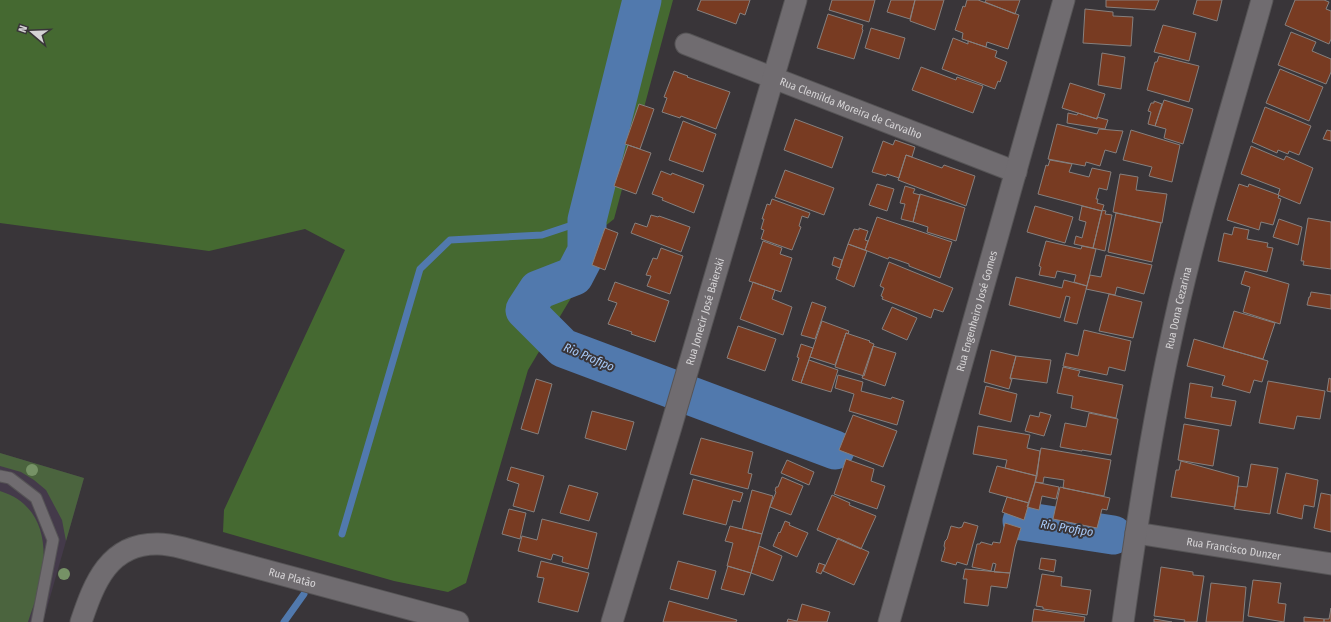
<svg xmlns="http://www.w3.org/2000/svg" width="1331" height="622" font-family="'Fira Sans Condensed',sans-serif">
<rect width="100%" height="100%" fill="#393539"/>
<path fill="#443a4a" d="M 0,453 L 84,478 L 43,622 L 0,622 Z"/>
<path fill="#4b643e" d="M 0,453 L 84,478 L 66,541 L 62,520 L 46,490 L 34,480 L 21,472 L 0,466 Z
M 0,491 C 39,503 48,538 42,575 C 39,591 33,607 28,622 L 0,622 Z"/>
<path fill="#456931" d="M 0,0 L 673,0 L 614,219 L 565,258 L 571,298 L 528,370 L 466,583 L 448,592 L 394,581 L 223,532 L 224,510 L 345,250 L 305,229 L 209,251 L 0,223 Z"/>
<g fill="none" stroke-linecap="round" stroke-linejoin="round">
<path stroke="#5179ad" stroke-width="7" d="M 342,534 L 420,269 L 450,240 L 542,235 L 587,220
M 284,622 L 304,594"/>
<path stroke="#5179ad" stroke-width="39" d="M 642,0 L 587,220 L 587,251 L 574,276 L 538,290 L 525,310 L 563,348 L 835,450
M 1022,521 L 1113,535"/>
</g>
<path fill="#783b22" stroke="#86807e" d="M 701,0 L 750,0 L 745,15 L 740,13 L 736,24 L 697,10 Z
M 832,0 L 875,0 L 869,22 L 829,10 Z
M 891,0 L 915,0 L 910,19 L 887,12 Z
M 915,0 L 944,0 L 935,30 L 910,21 Z
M 967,0 L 978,0 L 1019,15 L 1008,49 L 987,42 L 986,47 L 962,39 L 963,33 L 955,30 L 963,6 L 965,7 Z
M 986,0 L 1020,0 L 1015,14 L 985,2 Z
M 1106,0 L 1159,0 L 1155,10 L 1106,7 Z
M 1197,0 L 1222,0 L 1217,21 L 1193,14 Z
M 1295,0 L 1324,0 L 1329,2 L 1326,9 L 1331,11 L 1331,39 L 1329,44 L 1285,25 Z
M 1085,9 L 1113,12 L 1113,16 L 1133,17 L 1131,46 L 1083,43 Z
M 828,14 L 863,25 L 862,29 L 863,30 L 854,59 L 817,48 Z
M 1163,25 L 1196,33 L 1189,61 L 1154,52 Z
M 871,28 L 905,38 L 899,59 L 865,48 Z
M 1291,32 L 1316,42 L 1312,51 L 1331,59 L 1331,72 L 1326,84 L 1278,65 Z
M 953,38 L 968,44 L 968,41 L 997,51 L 995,57 L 1007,62 L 1000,82 L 998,81 L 995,89 L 942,69 Z
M 1102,53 L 1125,57 L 1121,89 L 1098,85 Z
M 1159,56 L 1199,66 L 1189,102 L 1147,90 L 1155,62 L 1157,62 Z
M 921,67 L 956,80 L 957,77 L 983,86 L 973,113 L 912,90 Z
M 1280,69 L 1323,87 L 1309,121 L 1266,103 Z
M 674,71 L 688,76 L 687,77 L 730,92 L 716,129 L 681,116 L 680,118 L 662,112 L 667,98 L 664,97 Z
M 1070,83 L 1105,94 L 1097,119 L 1062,108 Z
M 1164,100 L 1193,109 L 1183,144 L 1164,138 L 1166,129 L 1155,126 Z
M 1154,101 L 1162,104 L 1155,126 L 1148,124 L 1151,112 L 1148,111 L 1151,103 L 1154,103 Z
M 639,104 L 654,109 L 640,149 L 625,144 Z
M 1265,107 L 1311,126 L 1299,155 L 1289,151 L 1288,154 L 1278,150 L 1277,153 L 1252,142 Z
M 1068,113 L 1077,115 L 1078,113 L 1097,119 L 1097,117 L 1108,120 L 1105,129 L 1067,123 Z
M 795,119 L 843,137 L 832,168 L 784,150 Z
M 683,121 L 716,134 L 703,172 L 669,160 Z
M 1057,124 L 1097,134 L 1099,129 L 1123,131 L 1116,153 L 1105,150 L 1100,166 L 1086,162 L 1085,166 L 1048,159 Z
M 1131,130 L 1180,145 L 1172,182 L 1149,176 L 1152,167 L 1123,160 Z
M 1327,130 L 1331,131 L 1331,141 L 1323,139 Z
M 895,140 L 915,147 L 912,157 L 906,155 L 899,178 L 887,174 L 886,176 L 872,172 L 883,141 L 893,145 Z
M 628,145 L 651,153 L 636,194 L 614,186 Z
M 1251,146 L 1284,160 L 1286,156 L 1313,168 L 1300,204 L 1278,195 L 1280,189 L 1241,174 Z
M 906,155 L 942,168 L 944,165 L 975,176 L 966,206 L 898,180 Z
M 1050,160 L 1072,164 L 1069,172 L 1089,177 L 1092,168 L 1111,172 L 1107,190 L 1099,188 L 1096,199 L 1098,199 L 1097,203 L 1104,205 L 1102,211 L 1038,194 L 1046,165 L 1048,166 Z
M 785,170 L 834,188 L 824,215 L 775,197 Z
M 661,171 L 671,175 L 672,173 L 704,185 L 694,213 L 662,200 L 663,198 L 652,194 Z
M 1120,174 L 1138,177 L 1136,190 L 1167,194 L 1162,223 L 1113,212 Z
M 877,184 L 894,189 L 887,211 L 869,205 Z
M 1239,184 L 1248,187 L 1249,184 L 1279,195 L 1278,198 L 1281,199 L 1273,225 L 1261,222 L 1259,230 L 1227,220 Z
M 905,186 L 915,189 L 913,193 L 920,195 L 913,222 L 901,219 L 905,204 L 900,203 Z
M 920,194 L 965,208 L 956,241 L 927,232 L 928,227 L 913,222 Z
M 772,199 L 810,213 L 808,218 L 802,216 L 799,226 L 801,227 L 792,250 L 761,239 L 764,230 L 761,229 L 764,219 L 762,219 L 767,204 L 770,205 Z
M 1035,206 L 1073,217 L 1065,243 L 1027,232 Z
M 1082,206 L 1102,211 L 1093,248 L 1074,244 L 1076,236 L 1082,238 L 1086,222 L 1079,220 Z
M 1102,210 L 1106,211 L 1105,214 L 1112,215 L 1105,251 L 1093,248 Z
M 1116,213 L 1161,223 L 1152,262 L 1108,252 Z
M 651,215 L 658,217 L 659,216 L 690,227 L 681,252 L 631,233 L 635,223 L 647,227 Z
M 877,217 L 952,242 L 940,278 L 909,266 L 909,264 L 889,257 L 888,259 L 865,250 Z
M 1308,218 L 1331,222 L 1331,269 L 1303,265 L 1304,261 L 1301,261 Z
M 1279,219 L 1302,227 L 1298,245 L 1273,237 Z
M 1234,227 L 1249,230 L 1247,239 L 1268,243 L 1267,247 L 1273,248 L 1267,272 L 1218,261 L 1224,233 L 1232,235 Z
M 605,228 L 618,233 L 605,270 L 592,265 Z
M 859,228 L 868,231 L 865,240 L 868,241 L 865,250 L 848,244 L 854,229 L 859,230 Z
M 763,241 L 782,248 L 780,254 L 792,258 L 781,292 L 749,281 Z
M 1046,241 L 1081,249 L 1082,246 L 1096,249 L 1087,286 L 1074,282 L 1076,275 L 1057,271 L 1055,278 L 1039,275 L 1041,267 L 1039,266 Z
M 848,244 L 867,251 L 854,287 L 836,279 Z
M 661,248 L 683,256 L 670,294 L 647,286 L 651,276 L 646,275 L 653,258 L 657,259 Z
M 1106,255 L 1152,265 L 1144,294 L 1117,287 L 1115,295 L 1086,289 L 1090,275 L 1101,277 Z
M 834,257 L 842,260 L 840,268 L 832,265 Z
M 889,262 L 953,288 L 943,312 L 934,309 L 931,318 L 882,299 L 883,297 L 881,296 L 884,288 L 880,286 Z
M 1245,271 L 1289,284 L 1280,324 L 1243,312 L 1250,287 L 1241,284 Z
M 1016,277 L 1062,288 L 1064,280 L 1087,286 L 1077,324 L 1064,321 L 1070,297 L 1066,296 L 1060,318 L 1009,305 Z
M 615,282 L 669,301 L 655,342 L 631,334 L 632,332 L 608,324 L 617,303 L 608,300 Z
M 753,282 L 775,290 L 772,299 L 792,307 L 783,335 L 740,319 Z
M 1311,292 L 1331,295 L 1331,309 L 1307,305 L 1309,297 L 1310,297 Z
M 1109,294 L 1142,302 L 1133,338 L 1099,331 Z
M 812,302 L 826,307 L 815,339 L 801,335 Z
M 892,307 L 917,318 L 907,340 L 882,329 Z
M 1234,311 L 1275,323 L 1263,359 L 1223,348 Z
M 822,321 L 849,331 L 848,334 L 846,333 L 835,365 L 810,357 Z
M 738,326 L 776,339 L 765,371 L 727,358 Z
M 1084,330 L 1131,341 L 1125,371 L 1109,367 L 1107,375 L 1063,366 L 1066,353 L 1078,356 Z
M 846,333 L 870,341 L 869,342 L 874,344 L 864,376 L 835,367 Z
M 1194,339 L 1268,361 L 1262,382 L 1254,380 L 1250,393 L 1222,385 L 1225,376 L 1187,366 Z
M 801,344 L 813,348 L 801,383 L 792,380 L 799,358 L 797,357 Z
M 873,346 L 896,353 L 885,386 L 862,378 Z
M 991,350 L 1016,356 L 1010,379 L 1012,379 L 1009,389 L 984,382 Z
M 1016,356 L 1051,360 L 1047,383 L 1010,378 Z
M 809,360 L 838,370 L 831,392 L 801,383 Z
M 1063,367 L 1080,371 L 1078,376 L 1123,385 L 1116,418 L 1071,408 L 1073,396 L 1057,393 Z
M 838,375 L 863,382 L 861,391 L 891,399 L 892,397 L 904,401 L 897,425 L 849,411 L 854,394 L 835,388 Z
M 1329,378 L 1331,379 L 1331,392 L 1327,391 Z
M 536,379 L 552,384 L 538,434 L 521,429 Z
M 1268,381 L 1325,391 L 1320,419 L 1297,416 L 1294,429 L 1259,423 Z
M 1190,383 L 1213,387 L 1211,397 L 1236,401 L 1231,426 L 1185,418 Z
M 986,386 L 1017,394 L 1011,422 L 979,414 Z
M 592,411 L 634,422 L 626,450 L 585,438 Z
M 1040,412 L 1051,415 L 1044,436 L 1025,431 L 1030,415 L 1039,417 Z
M 1089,413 L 1118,419 L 1111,455 L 1082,450 L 1082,451 L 1060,447 L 1065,423 L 1086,427 Z
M 853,415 L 897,431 L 883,467 L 839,450 Z
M 1184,424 L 1219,430 L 1213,466 L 1178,460 Z
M 978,426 L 1030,435 L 1027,448 L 1040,451 L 1037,476 L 1005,468 L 1007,460 L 973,454 Z
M 701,438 L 753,452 L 748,473 L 752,474 L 748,489 L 690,474 Z
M 1041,448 L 1111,460 L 1104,496 L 1063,488 L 1064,480 L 1044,477 L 1043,483 L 1035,482 Z
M 846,459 L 874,469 L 871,481 L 885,486 L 877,509 L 834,494 Z
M 787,460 L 814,472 L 809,485 L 781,473 Z
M 1181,461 L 1239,477 L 1235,507 L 1171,497 L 1176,470 L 1179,470 Z
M 1251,464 L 1278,468 L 1270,514 L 1234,509 L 1238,486 L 1247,487 Z
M 997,466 L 1037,476 L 1029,503 L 989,492 Z
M 511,467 L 544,476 L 534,512 L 513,506 L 519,484 L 507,480 Z
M 1286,473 L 1318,480 L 1314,507 L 1304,505 L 1302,519 L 1277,513 Z
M 782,477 L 803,486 L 791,515 L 770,507 L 776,492 L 775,491 L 776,487 L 778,487 Z
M 693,479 L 743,493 L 740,502 L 733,500 L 726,525 L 683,514 Z
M 1035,482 L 1059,487 L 1056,499 L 1042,496 L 1039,510 L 1027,507 Z
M 569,485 L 598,493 L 589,521 L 560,513 Z
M 1060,487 L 1110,498 L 1107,510 L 1102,509 L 1097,528 L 1053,519 Z
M 752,490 L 773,496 L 762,534 L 742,529 Z
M 1321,493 L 1331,495 L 1331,532 L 1314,528 Z
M 832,495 L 850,503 L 849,505 L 876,516 L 861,549 L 817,530 Z
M 1007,497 L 1029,503 L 1024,520 L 1002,512 Z
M 509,509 L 526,513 L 520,539 L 502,534 Z
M 542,519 L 597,533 L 588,569 L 562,562 L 563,557 L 553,554 L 551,560 L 518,551 L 522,536 L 537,540 Z
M 785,521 L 790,523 L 789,525 L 808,533 L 797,557 L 773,546 L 779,532 L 780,533 Z
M 964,522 L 978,526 L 967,565 L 957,562 L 956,565 L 941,561 L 945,548 L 944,546 L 945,541 L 947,539 L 951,526 L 959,528 L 962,527 Z
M 1005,523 L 1021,528 L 1015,547 L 1010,573 L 994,572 L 996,564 L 993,563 L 991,571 L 972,567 L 977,544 L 980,544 L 981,542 L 992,545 L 993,542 L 1000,543 Z
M 730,526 L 762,534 L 751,573 L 727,566 L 733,543 L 725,541 Z
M 838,538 L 869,552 L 854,585 L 823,571 Z
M 759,546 L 782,556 L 773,581 L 751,573 Z
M 1041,558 L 1056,560 L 1054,572 L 1039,569 Z
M 541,561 L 589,573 L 578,612 L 538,602 L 544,578 L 537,577 Z
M 678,561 L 716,571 L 708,599 L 670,589 Z
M 819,563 L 825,565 L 821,574 L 816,572 Z
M 728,566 L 751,573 L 744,595 L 721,589 Z
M 1161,567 L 1193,572 L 1193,575 L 1204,576 L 1197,622 L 1184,622 L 1185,620 L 1154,616 Z
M 965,569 L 1010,573 L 1007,588 L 991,586 L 988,606 L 964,603 L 967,579 L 963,579 Z
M 1042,574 L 1062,577 L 1061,586 L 1091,590 L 1087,615 L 1043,609 L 1043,607 L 1036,606 Z
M 1253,580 L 1281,583 L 1278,603 L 1286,604 L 1284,622 L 1248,616 Z
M 1211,583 L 1246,587 L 1243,622 L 1206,622 Z
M 669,601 L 737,620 L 736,622 L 663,622 Z
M 802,604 L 830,612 L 827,622 L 787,622 L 788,619 L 797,621 Z
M 1331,608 L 1331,622 L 1324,622 L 1324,619 L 1329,619 Z
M 1034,609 L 1085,617 L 1084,622 L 1032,622 Z
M 1304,617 L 1324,619 L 1324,622 L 1304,622 Z
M 1154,619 L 1172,622 L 1154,622 Z"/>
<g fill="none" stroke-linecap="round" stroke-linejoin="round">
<g stroke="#565456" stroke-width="13">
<path id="service" d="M 0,476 L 10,478 L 36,498 L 53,540 L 37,622"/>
</g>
<g stroke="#565456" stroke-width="23">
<g id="minor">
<path id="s1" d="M 686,44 L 1016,172"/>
<path id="s2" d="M 1136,533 L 1331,564"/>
<path id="s3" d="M 81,622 C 94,583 109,543 158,544 C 166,544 175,546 183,548 L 458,622"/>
<path id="s4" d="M 612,622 L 671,427 L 796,0"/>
<path id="s5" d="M 889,622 L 1064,0"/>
<path id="s6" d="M 1123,622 C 1136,529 1150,436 1170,344 C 1194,228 1230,114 1262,0"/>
</g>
</g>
<use href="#service" stroke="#706c70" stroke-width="11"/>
<use href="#minor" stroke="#706c70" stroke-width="21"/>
</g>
<g fill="#769266">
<circle cx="32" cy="470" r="6"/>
<circle cx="64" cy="574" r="6"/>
</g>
<g text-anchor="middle" stroke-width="4" stroke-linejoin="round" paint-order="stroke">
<g font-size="11" fill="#d5d3d5" stroke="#393539">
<text dy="4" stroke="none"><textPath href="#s1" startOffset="177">Rua Clemilda Moreira de Carvalho</textPath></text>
<text dy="4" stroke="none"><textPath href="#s6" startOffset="319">Rua Dona Cezarina</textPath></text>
<text dy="4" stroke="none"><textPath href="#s4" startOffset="324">Rua Jonecir José Baierski</textPath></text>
<text dy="4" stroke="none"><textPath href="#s5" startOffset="323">Rua Engenheiro José Gomes</textPath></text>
<text dy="4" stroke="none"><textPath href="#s2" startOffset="99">Rua Francisco Dunzer</textPath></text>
<text dy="4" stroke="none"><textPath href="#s3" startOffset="258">Rua Platão</textPath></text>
</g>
<g font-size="12" font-style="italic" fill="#a7c9f7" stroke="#393539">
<text transform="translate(589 357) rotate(23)" y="4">Rio Profipo</text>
<text transform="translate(1067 528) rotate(9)" y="4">Rio Profipo</text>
</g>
</g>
<g transform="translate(32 32) rotate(289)" stroke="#393539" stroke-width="3" paint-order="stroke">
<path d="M0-3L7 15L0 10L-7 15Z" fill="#d5d3d5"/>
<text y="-6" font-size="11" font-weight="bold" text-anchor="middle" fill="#d5d3d5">N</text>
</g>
</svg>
